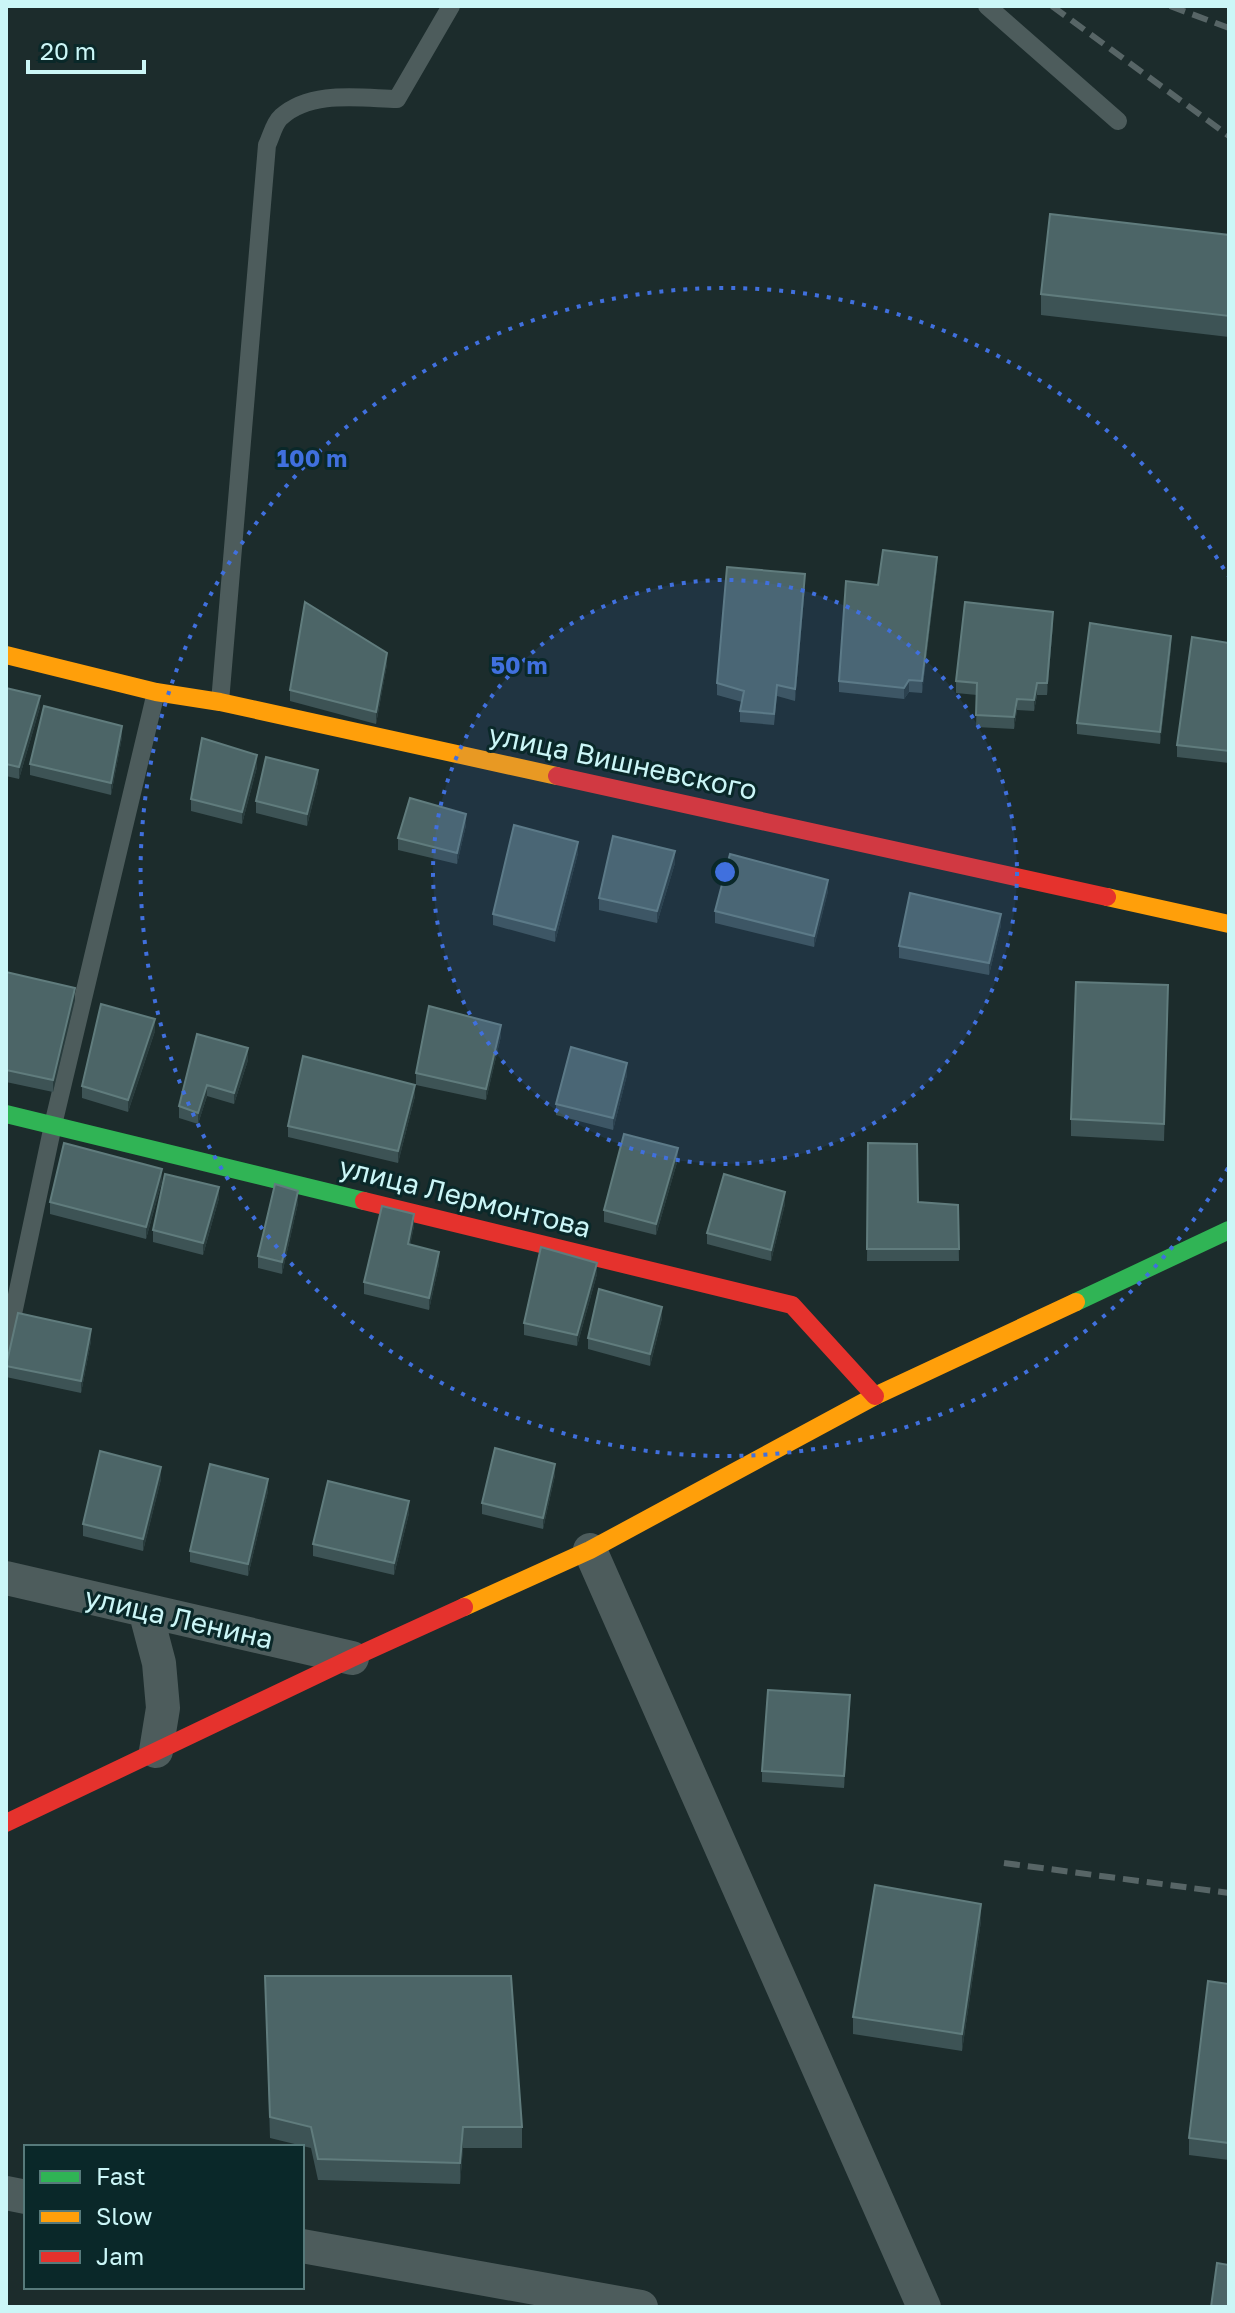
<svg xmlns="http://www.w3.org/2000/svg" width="1235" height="2313" font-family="'Golos Text',sans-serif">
<rect width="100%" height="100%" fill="#1c2c2c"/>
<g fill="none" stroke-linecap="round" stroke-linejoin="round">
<path stroke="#4d5c5c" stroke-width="18" d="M 987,6 L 1118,121
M 220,702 L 267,145 C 271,137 274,123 281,117 C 311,90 359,98 397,99 L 451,6
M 6,1347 L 53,1125 L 156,692"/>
<path stroke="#4d5c5c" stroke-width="34" d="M 590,1550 L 924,2307
M 6,1578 L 352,1658
M 145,1610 L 159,1663 L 163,1708 L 156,1751
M 6,2193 L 26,2197
M 302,2246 L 641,2307"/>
<path stroke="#30b455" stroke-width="18" d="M 6,1114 L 364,1201
M 1076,1302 L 1229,1230"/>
<path stroke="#ff9f0a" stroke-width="18" d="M 6,655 L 156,692 L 220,702 L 557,776
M 1107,897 L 1229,924
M 464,1607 L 590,1550 L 875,1396 L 1076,1302"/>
<path stroke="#e5322d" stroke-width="18" d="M 557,776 L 1107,897
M 364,1201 L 792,1305 L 875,1396
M 6,1823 L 352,1658 L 464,1607"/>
<path stroke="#576566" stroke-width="6" stroke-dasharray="16 8" stroke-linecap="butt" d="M 1052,6 L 1229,136
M 1170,6 L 1229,28
M 1004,1863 L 1229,1893"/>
</g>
<path fill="#3d5355" d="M 1229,235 L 1229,337 L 1041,315 L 1041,294 Z
M 937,568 L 922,693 L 909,692 L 904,699 L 839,692 L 839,681 L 878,585 Z
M 805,586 L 795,701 L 777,696 L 774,725 L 740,722 L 740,711 L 742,702 L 717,695 L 717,683 Z
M 1053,624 L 1047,695 L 1037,695 L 1034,711 L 1017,710 L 1014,729 L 976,727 L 977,695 L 956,693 L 956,681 Z
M 1229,643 L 1229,763 L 1177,757 L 1177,745 Z
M 1171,648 L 1160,744 L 1077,734 L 1077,723 Z
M 387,664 L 376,724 L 290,701 L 290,690 Z
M 6,688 L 40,707 L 19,779 L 6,776 Z
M 122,737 L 111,795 L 30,775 L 30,764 Z
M 257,767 L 242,824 L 191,811 L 191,799 Z
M 318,782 L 307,826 L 256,813 L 256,801 Z
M 466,825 L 457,864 L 398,850 L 398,838 Z
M 578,853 L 555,942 L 493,925 L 493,914 Z
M 675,863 L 657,923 L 599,910 L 599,898 Z
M 828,891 L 814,947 L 715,923 L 715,911 Z
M 1001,925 L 989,975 L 899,958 L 899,946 Z
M 6,972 L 75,1000 L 53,1092 L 6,1082 Z
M 1168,1002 L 1164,1141 L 1071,1136 L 1071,1119 Z
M 155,1031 L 128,1112 L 82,1098 L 82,1086 Z
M 197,1034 L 248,1060 L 234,1104 L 207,1096 L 198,1124 L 179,1118 L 179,1106 Z
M 501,1036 L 486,1100 L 416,1085 L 416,1073 Z
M 627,1075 L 613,1130 L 556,1115 L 556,1104 Z
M 415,1096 L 398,1163 L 288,1137 L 288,1126 Z
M 868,1143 L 918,1202 L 958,1205 L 959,1261 L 867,1261 Z
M 678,1159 L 656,1235 L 604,1222 L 604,1210 Z
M 162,1181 L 146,1239 L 50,1214 L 50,1202 Z
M 219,1198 L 203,1255 L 153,1242 L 153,1230 Z
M 298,1203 L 282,1274 L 258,1268 L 258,1256 Z
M 785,1204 L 771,1261 L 707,1244 L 707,1233 Z
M 414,1226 L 410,1245 L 439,1264 L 429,1310 L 364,1294 L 364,1282 Z
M 597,1274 L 577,1346 L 524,1335 L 524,1323 Z
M 662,1318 L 650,1366 L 588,1349 L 588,1338 Z
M 91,1341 L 81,1393 L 6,1377 L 6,1364 Z
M 555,1475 L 543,1529 L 482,1514 L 482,1503 Z
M 161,1479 L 143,1551 L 83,1536 L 83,1524 Z
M 268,1491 L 248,1576 L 190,1562 L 190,1551 Z
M 409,1513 L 394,1575 L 313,1556 L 313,1544 Z
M 850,1707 L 844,1788 L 762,1782 L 762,1771 Z
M 981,1921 L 962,2051 L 853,2034 L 853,2017 Z
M 265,1976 L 522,2127 L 522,2148 L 463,2148 L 460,2184 L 318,2180 L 311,2148 L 270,2138 Z
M 1229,1984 L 1229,2160 L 1189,2155 L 1189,2138 Z"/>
<path fill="#293c3d" d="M 937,557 L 937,568 L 922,693 L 922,681 Z
M 805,574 L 805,586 L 795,701 L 795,689 Z
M 1053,612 L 1053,624 L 1047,695 L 1047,683 Z
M 1171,636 L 1171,648 L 1160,744 L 1160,732 Z
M 387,653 L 387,664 L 376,724 L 376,712 Z
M 909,680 L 909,692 L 904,699 L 904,688 Z
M 1037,683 L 1037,695 L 1034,711 L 1034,700 Z
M 40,696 L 40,707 L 19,779 L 19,767 Z
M 1017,699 L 1017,710 L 1014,729 L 1014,717 Z
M 122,726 L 122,737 L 111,795 L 111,783 Z
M 257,755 L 257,767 L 242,824 L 242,812 Z
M 318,770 L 318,782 L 307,826 L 307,814 Z
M 466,814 L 466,825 L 457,864 L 457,853 Z
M 578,842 L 578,853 L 555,942 L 555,930 Z
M 675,851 L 675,863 L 657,923 L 657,911 Z
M 828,880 L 828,891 L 814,947 L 814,936 Z
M 1001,914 L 1001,925 L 989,975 L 989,963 Z
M 75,988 L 75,1000 L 53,1092 L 53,1080 Z
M 155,1019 L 155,1031 L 128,1112 L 128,1100 Z
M 501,1025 L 501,1036 L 486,1100 L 486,1089 Z
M 248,1048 L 248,1060 L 234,1104 L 234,1093 Z
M 627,1063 L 627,1075 L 613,1130 L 613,1118 Z
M 207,1085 L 207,1096 L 198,1124 L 198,1113 Z
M 415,1085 L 415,1096 L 398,1163 L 398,1151 Z
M 678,1148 L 678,1159 L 656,1235 L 656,1224 Z
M 162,1169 L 162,1181 L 146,1239 L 146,1227 Z
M 219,1187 L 219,1198 L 203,1255 L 203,1243 Z
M 298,1191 L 298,1203 L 282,1274 L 282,1262 Z
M 785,1192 L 785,1204 L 771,1261 L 771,1250 Z
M 414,1214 L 414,1226 L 408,1256 L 408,1244 Z
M 439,1252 L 439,1264 L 429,1310 L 429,1298 Z
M 597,1263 L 597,1274 L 577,1346 L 577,1335 Z
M 662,1307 L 662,1318 L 650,1366 L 650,1354 Z
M 91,1329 L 91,1341 L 81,1393 L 81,1381 Z
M 555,1464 L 555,1475 L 543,1529 L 543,1518 Z
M 161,1467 L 161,1479 L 143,1551 L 143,1539 Z
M 268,1479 L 268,1491 L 248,1576 L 248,1564 Z
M 409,1501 L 409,1513 L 394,1575 L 394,1563 Z
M 850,1695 L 850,1707 L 844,1788 L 844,1776 Z
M 981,1904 L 981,1921 L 962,2051 L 962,2034 Z
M 463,2127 L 463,2148 L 460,2184 L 460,2163 Z"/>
<path fill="#4c6567" stroke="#607c7d" stroke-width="2" d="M 1050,214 L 1229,235 L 1229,316 L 1041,294 Z
M 883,550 L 937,557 L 922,681 L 909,680 L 904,688 L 839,681 L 846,581 L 878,585 Z
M 727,567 L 805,574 L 795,689 L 777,685 L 774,714 L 740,711 L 744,691 L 717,683 Z
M 305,602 L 387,653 L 376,712 L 290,690 Z
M 965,602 L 1053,612 L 1047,683 L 1037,683 L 1034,700 L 1017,699 L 1014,717 L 976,715 L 977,683 L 956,681 Z
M 1090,623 L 1171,636 L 1160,732 L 1077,723 Z
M 1192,637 L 1229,643 L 1229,751 L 1177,745 Z
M 6,688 L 40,696 L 19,767 L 6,764 Z
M 44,706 L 122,726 L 111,783 L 30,764 Z
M 202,738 L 257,755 L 242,812 L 191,799 Z
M 266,757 L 318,770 L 307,814 L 256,801 Z
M 410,798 L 466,814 L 457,853 L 398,838 Z
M 514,825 L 578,842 L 555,930 L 493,914 Z
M 613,836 L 675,851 L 657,911 L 599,898 Z
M 730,854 L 828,880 L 814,936 L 715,911 Z
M 910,893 L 1001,914 L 989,963 L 899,946 Z
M 6,972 L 75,988 L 53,1080 L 6,1070 Z
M 1076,982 L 1168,985 L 1164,1124 L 1071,1119 Z
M 101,1004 L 155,1019 L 128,1100 L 82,1086 Z
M 429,1006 L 501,1025 L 486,1089 L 416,1073 Z
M 197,1034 L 248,1048 L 234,1093 L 207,1085 L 198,1113 L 179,1106 Z
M 571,1047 L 627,1063 L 613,1118 L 556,1104 Z
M 303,1056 L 415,1085 L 398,1151 L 288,1126 Z
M 624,1134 L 678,1148 L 656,1224 L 604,1210 Z
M 64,1143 L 162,1169 L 146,1227 L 50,1202 Z
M 868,1143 L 917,1144 L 918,1202 L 958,1205 L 959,1249 L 867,1249 Z
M 165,1174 L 219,1187 L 203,1243 L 153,1230 Z
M 724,1174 L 785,1192 L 771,1250 L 707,1233 Z
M 275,1184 L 298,1191 L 282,1262 L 258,1256 Z
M 382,1206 L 414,1214 L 408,1244 L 439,1252 L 429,1298 L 364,1282 Z
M 541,1247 L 597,1263 L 577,1335 L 524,1323 Z
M 599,1289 L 662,1307 L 650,1354 L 588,1338 Z
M 18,1313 L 91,1329 L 81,1381 L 6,1366 Z
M 495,1448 L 555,1464 L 543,1518 L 482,1503 Z
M 100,1451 L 161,1467 L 143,1539 L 83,1524 Z
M 210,1464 L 268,1479 L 248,1564 L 190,1551 Z
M 328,1481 L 409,1501 L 394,1563 L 313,1544 Z
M 768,1690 L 850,1695 L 844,1776 L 762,1771 Z
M 875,1885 L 981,1904 L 962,2034 L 853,2017 Z
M 265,1976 L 511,1976 L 522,2127 L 463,2127 L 460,2163 L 318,2159 L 311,2127 L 270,2117 Z
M 1208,1981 L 1229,1984 L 1229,2143 L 1189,2138 Z
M 1217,2263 L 1229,2265 L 1229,2307 L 1211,2307 Z"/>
<circle cx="725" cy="872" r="292" fill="#4070de" fill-opacity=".12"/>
<g fill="none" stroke="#4070de" stroke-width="4" stroke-dasharray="4 8">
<circle cx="725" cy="872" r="292"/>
<path d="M1228 1168A584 584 0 1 1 1228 576"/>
</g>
<g text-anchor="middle" stroke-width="6" stroke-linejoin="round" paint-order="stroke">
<g font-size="28" fill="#cbf6f7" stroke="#0a2829">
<text transform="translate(623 762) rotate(12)" y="10">улица Вишневского</text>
<text transform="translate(465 1197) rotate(14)" y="10">улица Лермонтова</text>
<text transform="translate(179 1618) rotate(13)" y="10">улица Ленина</text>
</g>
</g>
<circle cx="725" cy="872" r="12" fill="#4070de" stroke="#0a2829" stroke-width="4"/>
<g font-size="24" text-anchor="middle" font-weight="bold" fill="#4070de" stroke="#0a2829" stroke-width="6" stroke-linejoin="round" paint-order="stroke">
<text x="312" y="467">100 m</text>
<text x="519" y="674">50 m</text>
</g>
<rect width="1235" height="2313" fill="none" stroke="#cbf6f7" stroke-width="16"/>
<rect x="24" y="2145" width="280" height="144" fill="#0a2829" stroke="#577a7b" stroke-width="2"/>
<rect x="40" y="2171" width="40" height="12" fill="#30b455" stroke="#577a7b" stroke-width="2"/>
<text x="96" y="2185" font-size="24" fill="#cbf6f7">Fast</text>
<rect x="40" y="2211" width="40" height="12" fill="#ff9f0a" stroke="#577a7b" stroke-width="2"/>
<text x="96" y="2225" font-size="24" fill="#cbf6f7">Slow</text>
<rect x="40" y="2251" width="40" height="12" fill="#e5322d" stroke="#577a7b" stroke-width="2"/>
<text x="96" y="2265" font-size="24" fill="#cbf6f7">Jam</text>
<path d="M28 60v12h116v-12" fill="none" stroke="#cbf6f7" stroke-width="4"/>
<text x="40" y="60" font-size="24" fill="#cbf6f7" stroke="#0a2829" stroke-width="6" paint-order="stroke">20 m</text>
</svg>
